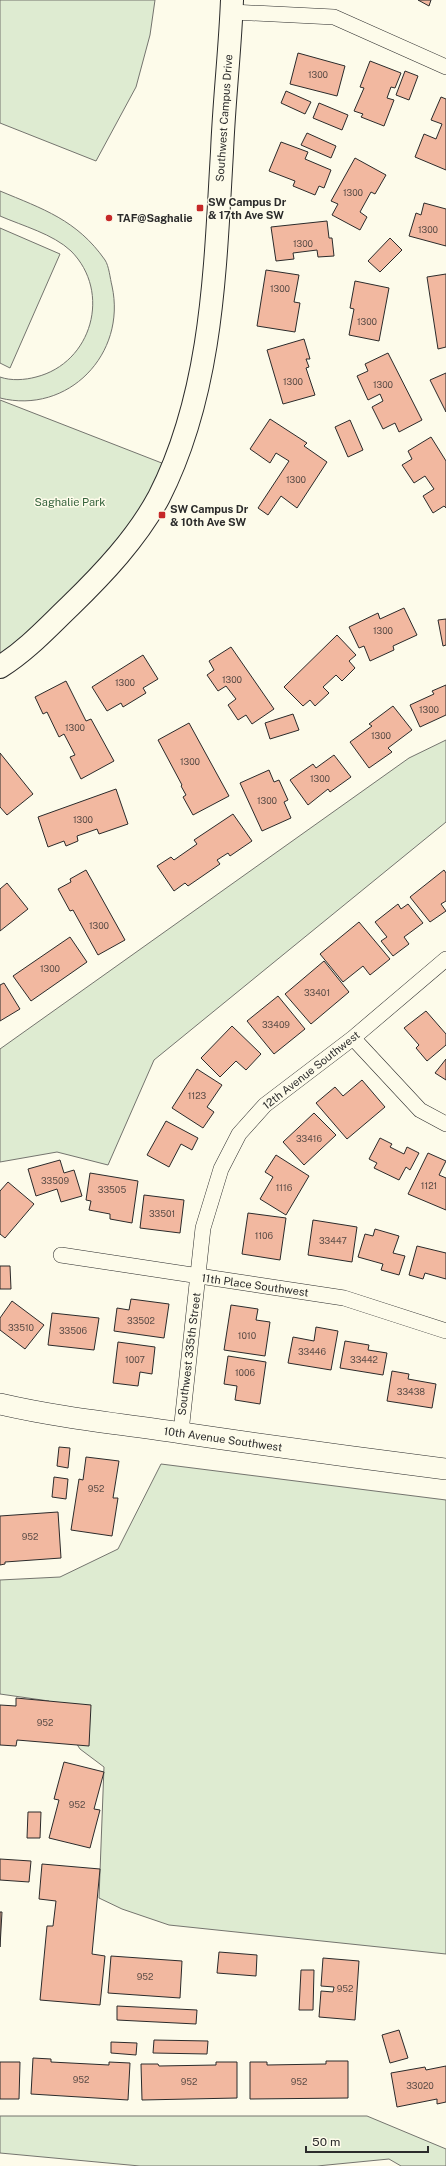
<svg xmlns="http://www.w3.org/2000/svg" width="446" height="2166" font-family="'Public Sans',sans-serif">
<rect width="100%" height="100%" fill="#fdfbea"/>
<path fill="#deebd1" stroke="#74746e" d="M 0,0 L 155,0 L 150,35 L 136,87 L 96,161 L 0,123 Z
M 0,191 C 43,209 77,220 105,260 C 109,266 110,278 112,286 C 127,354 68,415 0,398 L 0,377 C 11,381 25,380 36,377 C 92,363 112,292 71,251 C 53,234 23,226 0,216 Z
M 0,228 L 60,254 L 10,368 L 0,363 Z
M 0,400 L 172,467 L 158,498 L 0,667 Z
M 446,740 L 446,822 L 154,1060 L 108,1165 L 57,1152 L 0,1162 L 0,1049 L 409,758 Z
M 161,1464 L 446,1500 L 446,1954 L 169,1925 L 122,1909 L 99,1898 L 104,1767 L 80,1749 L 49,1701 L 0,1694 L 0,1580 L 60,1577 L 118,1549 Z
M 0,2116 L 367,2116 L 446,2149 L 446,2166 L 401,2166 L 389,2159 L 317,2166 L 140,2166 L 0,2153 Z"/>
<path fill="#f2b8a0" stroke="#2b2b2b" d="M 418,0 L 431,0 L 429,6 Z
M 298,53 L 345,66 L 337,96 L 290,84 Z
M 370,61 L 401,73 L 395,88 L 391,87 L 387,98 L 394,100 L 384,126 L 361,117 L 363,114 L 354,111 L 364,88 L 360,87 Z
M 405,71 L 418,76 L 409,100 L 396,95 Z
M 286,91 L 311,102 L 305,114 L 281,103 Z
M 441,97 L 446,99 L 446,170 L 415,157 L 424,134 L 436,139 L 442,124 L 431,120 Z
M 319,103 L 348,115 L 342,130 L 313,118 Z
M 307,133 L 336,146 L 331,158 L 301,145 Z
M 281,142 L 308,152 L 305,159 L 331,170 L 324,188 L 319,186 L 315,195 L 293,186 L 295,181 L 269,171 Z
M 355,158 L 386,175 L 375,194 L 371,192 L 360,212 L 367,217 L 360,230 L 332,215 L 338,204 L 331,201 Z
M 424,203 L 446,209 L 446,246 L 409,236 L 416,213 L 421,215 Z
M 327,221 L 329,238 L 332,238 L 334,256 L 318,257 L 317,250 L 293,253 L 294,259 L 276,261 L 271,227 Z
M 390,238 L 402,250 L 380,272 L 368,261 Z
M 266,270 L 299,275 L 294,302 L 300,303 L 295,332 L 257,326 Z
M 446,274 L 446,347 L 438,349 L 427,277 Z
M 355,281 L 389,288 L 379,341 L 349,335 L 354,309 L 350,308 Z
M 304,339 L 310,359 L 306,359 L 309,367 L 306,368 L 315,395 L 283,404 L 267,350 Z
M 388,353 L 422,420 L 399,432 L 395,423 L 383,429 L 372,407 L 383,401 L 380,394 L 368,400 L 357,376 L 368,371 L 365,364 Z
M 446,373 L 446,412 L 430,380 Z
M 270,419 L 307,443 L 304,446 L 327,462 L 297,508 L 281,496 L 268,515 L 258,508 L 289,461 L 276,453 L 270,463 L 250,449 Z
M 350,420 L 363,450 L 348,457 L 335,427 Z
M 431,437 L 446,461 L 446,508 L 444,506 L 433,513 L 423,496 L 434,489 L 425,476 L 414,483 L 402,465 L 412,459 L 408,451 Z
M 404,608 L 417,635 L 393,646 L 394,650 L 370,661 L 364,646 L 359,648 L 349,627 L 378,613 L 380,619 Z
M 446,619 L 446,645 L 443,646 L 438,620 Z
M 337,635 L 356,655 L 349,661 L 355,668 L 342,681 L 336,675 L 323,687 L 329,693 L 315,706 L 310,700 L 303,706 L 284,687 Z
M 231,647 L 274,709 L 252,724 L 246,715 L 238,720 L 228,705 L 236,699 L 226,686 L 218,691 L 207,675 L 214,670 L 209,661 Z
M 143,655 L 158,679 L 143,688 L 146,693 L 123,707 L 121,703 L 107,711 L 92,687 Z
M 66,681 L 86,721 L 91,719 L 114,761 L 81,779 L 70,757 L 75,755 L 64,734 L 59,737 L 47,712 L 43,714 L 35,697 Z
M 446,685 L 446,715 L 420,727 L 410,705 L 434,694 L 432,691 Z
M 393,706 L 412,730 L 388,748 L 392,752 L 369,768 L 350,742 L 372,726 L 369,724 Z
M 293,714 L 299,730 L 270,739 L 265,723 Z
M 189,723 L 229,796 L 193,815 L 183,797 L 186,795 L 181,786 L 182,785 L 158,740 Z
M 0,753 L 33,794 L 7,815 L 0,807 Z
M 334,755 L 351,777 L 330,792 L 328,789 L 308,805 L 290,780 L 313,764 L 316,768 Z
M 269,770 L 274,782 L 279,780 L 288,800 L 284,802 L 291,818 L 262,831 L 240,783 Z
M 116,789 L 128,824 L 99,834 L 97,829 L 77,836 L 78,841 L 66,846 L 64,841 L 48,847 L 38,817 Z
M 233,814 L 252,841 L 230,856 L 228,853 L 217,860 L 220,864 L 188,886 L 185,883 L 174,891 L 157,866 L 171,857 L 174,860 L 197,844 L 194,840 Z
M 86,870 L 125,940 L 98,955 L 73,910 L 70,911 L 58,889 L 71,882 L 70,879 Z
M 444,870 L 446,873 L 446,901 L 441,904 L 446,911 L 430,922 L 410,897 Z
M 7,883 L 28,909 L 0,931 L 0,889 Z
M 398,904 L 401,909 L 408,904 L 423,923 L 404,937 L 409,944 L 393,956 L 381,941 L 387,937 L 375,922 Z
M 359,922 L 390,959 L 370,975 L 363,966 L 343,982 L 320,954 Z
M 70,937 L 87,962 L 31,1001 L 13,976 Z
M 324,961 L 349,992 L 311,1024 L 285,994 Z
M 4,983 L 20,1009 L 0,1021 L 0,985 Z
M 278,996 L 305,1029 L 274,1054 L 247,1021 Z
M 426,1011 L 446,1034 L 446,1045 L 427,1061 L 416,1048 L 419,1045 L 404,1028 Z
M 232,1026 L 261,1054 L 246,1070 L 236,1061 L 220,1077 L 201,1058 Z
M 446,1059 L 446,1080 L 435,1073 Z
M 197,1069 L 222,1085 L 207,1107 L 214,1112 L 203,1128 L 172,1108 Z
M 362,1080 L 385,1107 L 347,1139 L 316,1103 L 335,1087 L 343,1096 Z
M 314,1113 L 336,1135 L 304,1165 L 283,1142 Z
M 166,1121 L 198,1138 L 192,1150 L 181,1144 L 169,1167 L 147,1155 Z
M 380,1138 L 392,1144 L 390,1147 L 404,1154 L 407,1147 L 419,1153 L 410,1170 L 406,1167 L 399,1180 L 374,1168 L 377,1163 L 369,1159 Z
M 428,1153 L 446,1161 L 439,1175 L 446,1178 L 446,1210 L 408,1194 Z
M 276,1155 L 309,1176 L 286,1215 L 260,1199 L 273,1177 L 265,1172 Z
M 60,1160 L 64,1173 L 74,1170 L 82,1196 L 61,1202 L 57,1189 L 36,1196 L 28,1169 Z
M 90,1173 L 138,1181 L 132,1223 L 110,1219 L 110,1214 L 89,1210 L 91,1201 L 86,1200 Z
M 8,1182 L 34,1204 L 5,1238 L 0,1234 L 0,1191 Z
M 144,1195 L 184,1200 L 180,1233 L 140,1228 Z
M 248,1213 L 286,1218 L 280,1260 L 242,1254 Z
M 313,1220 L 357,1227 L 352,1262 L 308,1255 Z
M 375,1229 L 399,1236 L 393,1253 L 405,1256 L 399,1275 L 381,1270 L 383,1264 L 358,1257 L 365,1234 L 373,1236 Z
M 417,1246 L 446,1253 L 446,1279 L 425,1273 L 423,1279 L 409,1275 Z
M 0,1266 L 10,1266 L 11,1289 L 0,1289 Z
M 131,1299 L 169,1304 L 164,1338 L 114,1331 L 117,1308 L 129,1310 Z
M 12,1301 L 44,1325 L 25,1349 L 0,1330 L 0,1318 Z
M 231,1305 L 258,1309 L 256,1320 L 270,1322 L 265,1356 L 224,1350 Z
M 52,1313 L 99,1318 L 94,1350 L 48,1345 Z
M 316,1327 L 338,1331 L 331,1370 L 288,1363 L 293,1337 L 314,1341 Z
M 345,1341 L 369,1345 L 368,1350 L 387,1353 L 383,1375 L 340,1368 Z
M 118,1342 L 155,1347 L 152,1374 L 140,1372 L 138,1386 L 113,1383 Z
M 228,1356 L 266,1362 L 260,1404 L 235,1400 L 237,1386 L 224,1384 Z
M 392,1371 L 409,1374 L 408,1379 L 436,1384 L 432,1408 L 387,1401 Z
M 59,1447 L 70,1448 L 68,1468 L 57,1466 Z
M 86,1457 L 119,1461 L 113,1498 L 118,1498 L 112,1536 L 71,1530 L 79,1479 L 83,1480 Z
M 54,1477 L 68,1479 L 66,1499 L 52,1497 Z
M 58,1512 L 61,1558 L 5,1562 L 5,1564 L 0,1565 L 0,1516 Z
M 16,1698 L 91,1705 L 89,1746 L 17,1740 L 16,1746 L 0,1745 L 0,1705 L 16,1706 Z
M 64,1762 L 104,1772 L 94,1809 L 100,1810 L 90,1848 L 49,1838 L 59,1800 L 54,1799 Z
M 28,1812 L 41,1812 L 40,1838 L 27,1838 Z
M 0,1859 L 31,1861 L 29,1882 L 0,1880 Z
M 42,1864 L 100,1869 L 92,1954 L 105,1956 L 100,2005 L 40,2000 L 47,1926 L 53,1926 L 56,1901 L 39,1899 Z
M 0,1912 L 2,1912 L 0,1947 Z
M 219,1952 L 257,1955 L 256,1976 L 217,1973 Z
M 111,1956 L 182,1961 L 180,1998 L 108,1993 Z
M 323,1958 L 359,1961 L 355,2020 L 319,2017 L 321,1991 L 333,1992 L 334,1987 L 321,1986 Z
M 301,1970 L 314,1970 L 313,2010 L 299,2010 Z
M 117,2006 L 197,2010 L 196,2024 L 117,2020 Z
M 399,2030 L 408,2058 L 390,2063 L 382,2035 Z
M 154,2040 L 208,2041 L 207,2054 L 153,2053 Z
M 111,2042 L 137,2043 L 136,2055 L 111,2053 Z
M 33,2058 L 51,2059 L 51,2062 L 109,2065 L 109,2062 L 130,2063 L 128,2100 L 31,2094 Z
M 326,2061 L 348,2061 L 348,2098 L 250,2099 L 250,2062 L 267,2062 L 267,2065 L 326,2064 Z
M 0,2062 L 20,2062 L 19,2099 L 0,2099 Z
M 216,2062 L 237,2062 L 237,2098 L 142,2100 L 141,2064 L 158,2064 L 159,2066 L 216,2065 Z
M 446,2066 L 446,2102 L 437,2104 L 437,2099 L 397,2107 L 391,2073 L 425,2067 L 426,2070 Z"/>
<g fill="none" stroke-linecap="round" stroke-linejoin="round">
<g stroke="#2b2b2b" stroke-width="16">
<path id="street" d="M 232,12 L 334,17 L 446,67
M 353,1038 L 420,1110 L 446,1124
M 61,1255 L 344,1298 L 446,1331
M 181,1432 L 203,1228 L 221,1169 L 239,1134 L 265,1105 L 353,1038 L 446,959"/>
</g>
<g stroke="#2b2b2b" stroke-width="22">
<path id="secondary" d="M 0,1404 C 60,1418 121,1424 182,1433 C 270,1446 358,1458 446,1469"/>
</g>
<g stroke="#2b2b2b" stroke-width="24">
<path id="primary" d="M 0,667 C 27,650 47,628 70,606 C 103,574 137,538 159,497 C 213,391 215,268 222,152 C 224,101 230,51 232,0"/>
</g>
<use href="#street" stroke="#fdfbea" stroke-width="15"/>
<use href="#secondary" stroke="#fdfbea" stroke-width="21"/>
<use href="#primary" stroke="#fdfbea" stroke-width="22"/>
</g>
<g fill="#c62828" stroke="#fdfbea" stroke-width="1.5">
<rect x="196" y="204" width="8" height="8" rx="2"/>
<circle cx="109" cy="218" r="4"/>
<rect x="158" y="511" width="8" height="8" rx="2"/>
</g>
<g text-anchor="middle" stroke-width="3" stroke-linejoin="round" paint-order="stroke">
<g font-size="9" fill="#5d4e48">
<text x="318" y="78">1300</text>
<text x="353" y="196">1300</text>
<text x="428" y="233">1300</text>
<text x="303" y="247">1300</text>
<text x="280" y="292">1300</text>
<text x="367" y="325">1300</text>
<text x="293" y="385">1300</text>
<text x="383" y="388">1300</text>
<text x="296" y="483">1300</text>
<text x="383" y="634">1300</text>
<text x="232" y="683">1300</text>
<text x="125" y="686">1300</text>
<text x="429" y="713">1300</text>
<text x="75" y="731">1300</text>
<text x="381" y="739">1300</text>
<text x="190" y="765">1300</text>
<text x="320" y="782">1300</text>
<text x="267" y="804">1300</text>
<text x="83" y="823">1300</text>
<text x="99" y="929">1300</text>
<text x="50" y="972">1300</text>
<text x="317" y="996">33401</text>
<text x="276" y="1028">33409</text>
<text x="197" y="1099">1123</text>
<text x="309" y="1142">33416</text>
<text x="55" y="1184">33509</text>
<text x="429" y="1189">1121</text>
<text x="284" y="1191">1116</text>
<text x="112" y="1193">33505</text>
<text x="162" y="1217">33501</text>
<text x="264" y="1239">1106</text>
<text x="333" y="1244">33447</text>
<text x="141" y="1324">33502</text>
<text x="21" y="1331">33510</text>
<text x="73" y="1334">33506</text>
<text x="247" y="1339">1010</text>
<text x="312" y="1355">33446</text>
<text x="135" y="1363">1007</text>
<text x="364" y="1363">33442</text>
<text x="245" y="1376">1006</text>
<text x="411" y="1395">33438</text>
<text x="96" y="1492">952</text>
<text x="30" y="1540">952</text>
<text x="45" y="1726">952</text>
<text x="77" y="1808">952</text>
<text x="145" y="1980">952</text>
<text x="345" y="1992">952</text>
<text x="81" y="2083">952</text>
<text x="189" y="2085">952</text>
<text x="299" y="2085">952</text>
<text x="420" y="2089">33020</text>
</g>
<g font-size="11" fill="#2b2b2b" stroke="#fdfbea">
<text transform="translate(224 118) rotate(-86)" y="4">Southwest Campus Drive</text>
<text transform="translate(311 1070) rotate(-38)" y="4">12th Avenue Southwest</text>
<text transform="translate(255 1285) rotate(8)" y="4">11th Place Southwest</text>
<text transform="translate(189 1354) rotate(-83)" y="4">Southwest 335th Street</text>
<text transform="translate(223 1439) rotate(8)" y="4">10th Avenue Southwest</text>
</g>
<g font-size="11" font-weight="bold" fill="#2b2b2b" stroke="#fdfbea" text-anchor="start">
<text x="208" y="206">SW Campus Dr<tspan x="208" dy="13">&amp; 17th Ave SW</tspan></text>
<text x="117" y="222">TAF@Saghalie</text>
<text x="170" y="513">SW Campus Dr<tspan x="170" dy="13">&amp; 10th Ave SW</tspan></text>
</g>
<g font-size="11" fill="#34623c" stroke="#fdfbea">
<text x="70" y="506">Saghalie Park</text>
</g>
</g>
<path d="M306 2146v6h122v-6" fill="none" stroke="#2b2b2b" stroke-width="2"/>
<text x="312" y="2146" font-size="12" fill="#2b2b2b" stroke="#fdfbea" stroke-width="3" paint-order="stroke">50 m</text>
</svg>
